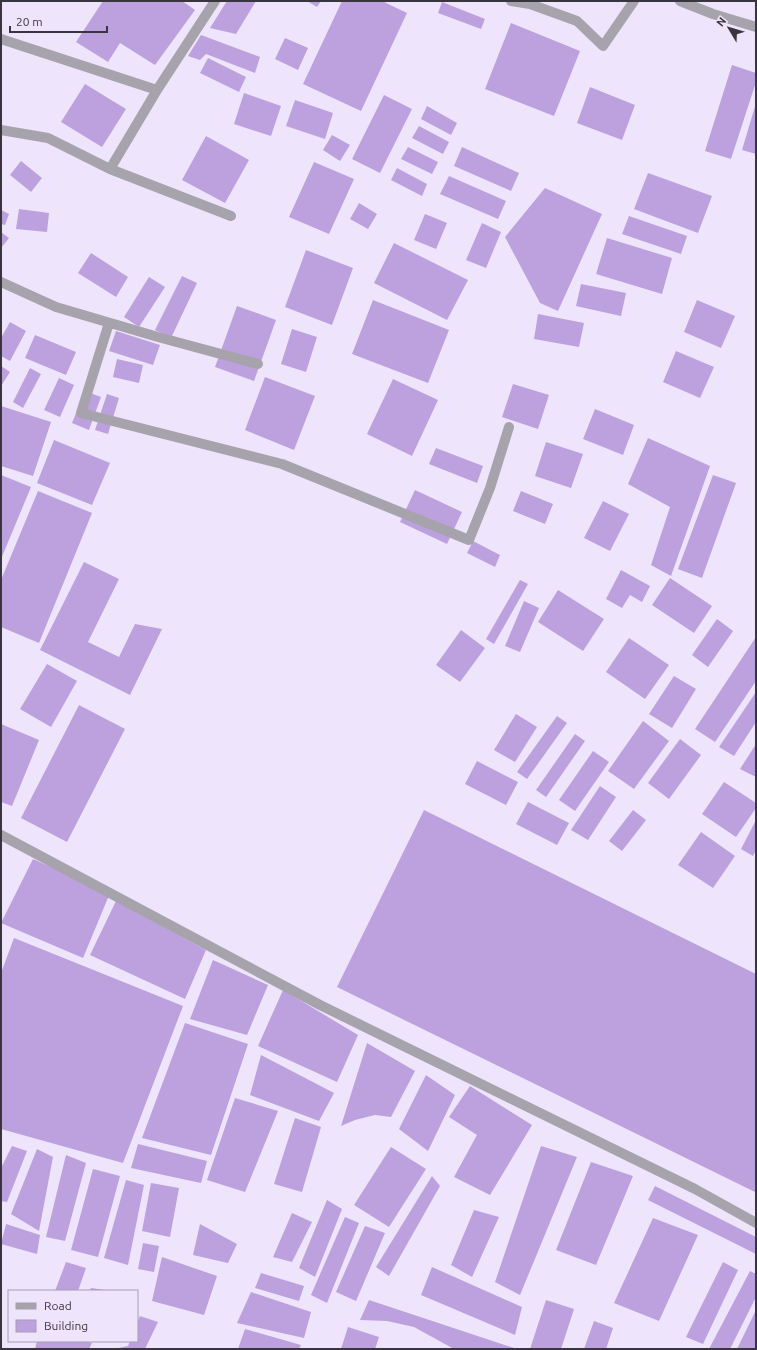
<svg xmlns="http://www.w3.org/2000/svg" width="757" height="1350" font-family="Ubuntu,sans-serif">
<rect width="100%" height="100%" fill="#eee4fc"/>
<path fill="#bca1de" d="M 103,1 L 182,1 L 195,10 L 155,65 L 120,43 L 108,62 L 76,42 Z
M 227,1 L 256,1 L 236,34 L 210,28 Z
M 307,1 L 321,1 L 317,7 Z
M 342,1 L 382,1 L 407,13 L 361,111 L 303,84 Z
M 442,2 L 485,19 L 481,29 L 438,13 Z
M 511,23 L 580,51 L 554,116 L 485,89 Z
M 201,35 L 260,57 L 255,73 L 206,54 L 200,60 L 188,56 Z
M 285,38 L 308,48 L 298,70 L 275,59 Z
M 208,58 L 246,77 L 239,92 L 200,73 Z
M 732,65 L 756,73 L 756,82 L 731,159 L 705,151 Z
M 85,84 L 126,109 L 102,147 L 61,122 Z
M 590,87 L 635,105 L 622,140 L 577,123 Z
M 244,93 L 281,106 L 271,136 L 234,124 Z
M 384,95 L 412,109 L 380,173 L 352,159 Z
M 295,100 L 333,113 L 325,139 L 286,126 Z
M 756,103 L 756,154 L 742,150 Z
M 427,106 L 457,123 L 451,135 L 421,119 Z
M 419,126 L 449,142 L 443,154 L 412,138 Z
M 332,135 L 350,145 L 340,161 L 323,150 Z
M 206,136 L 249,160 L 225,203 L 182,180 Z
M 408,147 L 438,162 L 432,174 L 401,159 Z
M 462,147 L 519,173 L 511,191 L 454,166 Z
M 21,161 L 42,178 L 31,192 L 10,175 Z
M 314,162 L 354,179 L 329,234 L 289,217 Z
M 397,168 L 427,184 L 422,196 L 391,180 Z
M 648,173 L 712,196 L 698,233 L 634,209 Z
M 449,176 L 506,201 L 498,219 L 440,194 Z
M 545,188 L 602,214 L 558,311 L 540,303 L 505,237 Z
M 359,203 L 377,214 L 368,229 L 350,219 Z
M 19,209 L 49,213 L 47,232 L 16,229 Z
M 1,210 L 9,214 L 5,225 L 1,224 Z
M 425,214 L 447,223 L 436,249 L 414,240 Z
M 629,216 L 687,236 L 681,254 L 622,234 Z
M 482,223 L 501,232 L 486,268 L 466,260 Z
M 1,232 L 9,238 L 1,248 Z
M 607,238 L 672,258 L 662,294 L 596,274 Z
M 394,243 L 468,280 L 447,320 L 374,283 Z
M 306,250 L 353,268 L 332,325 L 285,307 Z
M 91,253 L 128,277 L 116,297 L 78,273 Z
M 182,276 L 197,283 L 171,338 L 155,330 Z
M 149,277 L 165,287 L 139,327 L 124,317 Z
M 581,284 L 626,293 L 621,316 L 576,306 Z
M 373,300 L 449,330 L 428,383 L 352,354 Z
M 697,300 L 735,316 L 721,348 L 684,332 Z
M 237,306 L 276,320 L 254,381 L 215,367 Z
M 538,314 L 584,323 L 579,347 L 534,339 Z
M 10,322 L 26,331 L 10,361 L 1,356 L 1,338 Z
M 292,329 L 317,337 L 306,372 L 281,364 Z
M 116,331 L 160,345 L 153,365 L 109,351 Z
M 35,335 L 76,352 L 66,375 L 25,358 Z
M 676,351 L 714,367 L 700,398 L 663,382 Z
M 117,359 L 143,365 L 139,383 L 113,377 Z
M 1,366 L 10,372 L 1,386 Z
M 30,368 L 41,374 L 23,408 L 13,402 Z
M 265,377 L 315,396 L 294,450 L 245,430 Z
M 59,378 L 74,385 L 60,417 L 44,410 Z
M 393,379 L 438,400 L 412,456 L 367,434 Z
M 513,384 L 549,395 L 538,429 L 502,417 Z
M 85,391 L 101,397 L 89,430 L 72,423 Z
M 107,394 L 119,398 L 108,434 L 95,430 Z
M 1,406 L 51,422 L 33,476 L 1,466 Z
M 595,409 L 634,425 L 623,455 L 583,439 Z
M 648,438 L 710,466 L 671,576 L 651,565 L 670,507 L 628,484 Z
M 54,440 L 110,463 L 92,505 L 37,483 Z
M 546,442 L 583,454 L 571,488 L 535,476 Z
M 436,448 L 483,466 L 477,483 L 429,464 Z
M 1,475 L 31,487 L 1,559 Z
M 713,475 L 736,483 L 702,578 L 678,569 Z
M 415,490 L 462,512 L 447,544 L 400,522 Z
M 38,491 L 92,513 L 39,643 L 1,627 L 1,580 Z
M 521,491 L 553,504 L 545,524 L 513,511 Z
M 603,501 L 629,514 L 610,551 L 584,538 Z
M 473,541 L 500,555 L 495,567 L 467,553 Z
M 84,562 L 119,579 L 88,642 L 119,657 L 135,624 L 162,629 L 130,695 L 40,650 Z
M 621,570 L 650,586 L 642,602 L 630,595 L 622,608 L 606,599 Z
M 670,578 L 712,606 L 694,633 L 652,605 Z
M 520,580 L 528,584 L 494,644 L 486,639 Z
M 558,590 L 604,619 L 583,651 L 538,622 Z
M 524,601 L 539,608 L 520,652 L 505,646 Z
M 717,619 L 733,631 L 708,667 L 692,655 Z
M 461,630 L 485,648 L 460,682 L 436,665 Z
M 756,637 L 756,681 L 715,742 L 695,729 Z
M 629,638 L 669,665 L 645,699 L 606,672 Z
M 47,664 L 77,681 L 51,727 L 20,709 Z
M 674,676 L 696,689 L 672,728 L 649,714 Z
M 756,692 L 756,722 L 734,756 L 719,747 Z
M 79,705 L 125,729 L 67,842 L 21,818 Z
M 516,714 L 537,727 L 515,762 L 494,750 Z
M 557,716 L 567,723 L 527,779 L 517,772 Z
M 643,721 L 669,741 L 634,789 L 608,771 Z
M 1,724 L 39,740 L 12,806 L 1,802 Z
M 575,734 L 585,741 L 546,797 L 536,790 Z
M 680,739 L 701,755 L 669,799 L 648,783 Z
M 756,744 L 756,777 L 740,769 Z
M 593,751 L 609,762 L 575,811 L 559,800 Z
M 477,761 L 518,782 L 506,805 L 465,784 Z
M 724,782 L 756,803 L 756,808 L 736,837 L 702,814 Z
M 600,786 L 616,797 L 588,840 L 571,830 Z
M 528,802 L 569,823 L 557,845 L 516,824 Z
M 424,810 L 756,974 L 755,1192 L 337,987 Z
M 633,810 L 646,820 L 622,851 L 609,841 Z
M 756,820 L 756,850 L 753,856 L 741,849 Z
M 701,832 L 735,856 L 713,888 L 678,865 Z
M 33,859 L 110,893 L 83,958 L 1,923 Z
M 116,901 L 206,950 L 185,999 L 90,955 Z
M 14,938 L 183,1006 L 123,1163 L 1,1129 L 1,973 Z
M 213,960 L 268,985 L 247,1035 L 190,1019 Z
M 283,990 L 358,1035 L 337,1082 L 258,1046 Z
M 185,1023 L 248,1044 L 211,1155 L 142,1138 Z
M 367,1043 L 415,1071 L 391,1117 L 375,1115 L 355,1120 L 341,1126 Z
M 261,1055 L 334,1093 L 319,1121 L 250,1095 Z
M 426,1075 L 455,1095 L 428,1151 L 399,1129 Z
M 470,1086 L 532,1125 L 490,1195 L 454,1177 L 477,1135 L 449,1117 Z
M 235,1098 L 278,1111 L 245,1192 L 207,1180 Z
M 295,1118 L 321,1127 L 302,1192 L 274,1184 Z
M 138,1144 L 207,1161 L 201,1183 L 131,1168 Z
M 12,1146 L 27,1151 L 7,1202 L 1,1201 L 1,1168 Z
M 541,1146 L 577,1157 L 520,1295 L 495,1282 Z
M 391,1147 L 426,1169 L 389,1227 L 354,1205 Z
M 37,1149 L 53,1157 L 39,1231 L 11,1214 Z
M 66,1155 L 86,1163 L 65,1241 L 46,1237 Z
M 591,1162 L 633,1176 L 596,1265 L 556,1250 Z
M 93,1169 L 120,1176 L 98,1257 L 71,1250 Z
M 432,1176 L 440,1186 L 389,1276 L 376,1267 Z
M 126,1180 L 144,1185 L 128,1265 L 104,1258 Z
M 151,1183 L 179,1188 L 170,1237 L 142,1231 Z
M 655,1186 L 756,1237 L 756,1254 L 648,1200 Z
M 327,1200 L 342,1209 L 315,1277 L 299,1268 Z
M 474,1210 L 499,1217 L 472,1277 L 451,1265 Z
M 292,1213 L 312,1222 L 292,1262 L 273,1257 Z
M 345,1217 L 359,1223 L 327,1303 L 311,1295 Z
M 653,1218 L 698,1235 L 659,1321 L 614,1303 Z
M 6,1224 L 40,1235 L 37,1254 L 1,1244 Z
M 200,1224 L 237,1244 L 228,1263 L 193,1255 Z
M 365,1226 L 385,1233 L 356,1301 L 336,1292 Z
M 143,1243 L 159,1246 L 154,1272 L 138,1269 Z
M 162,1257 L 217,1276 L 204,1315 L 152,1301 Z
M 66,1262 L 86,1268 L 78,1291 L 55,1291 Z
M 723,1262 L 738,1270 L 703,1344 L 686,1337 Z
M 432,1267 L 522,1307 L 515,1335 L 421,1295 Z
M 750,1271 L 756,1274 L 756,1297 L 730,1349 L 709,1349 Z
M 261,1273 L 304,1286 L 299,1301 L 255,1288 Z
M 91,1288 L 105,1290 L 105,1291 L 90,1291 Z
M 251,1292 L 311,1312 L 304,1338 L 237,1323 Z
M 369,1300 L 517,1349 L 454,1349 L 414,1327 L 387,1321 L 360,1320 Z
M 546,1300 L 574,1309 L 561,1349 L 530,1349 Z
M 756,1310 L 756,1349 L 737,1349 Z
M 140,1316 L 158,1322 L 145,1349 L 114,1349 L 128,1346 L 130,1341 L 137,1341 L 137,1323 Z
M 594,1321 L 613,1328 L 606,1349 L 584,1349 Z
M 348,1327 L 379,1337 L 375,1349 L 341,1349 Z
M 245,1329 L 301,1345 L 299,1349 L 238,1349 Z
M 37,1341 L 85,1341 L 92,1343 L 89,1349 L 35,1349 Z"/>
<g fill="none" stroke-linecap="round" stroke-linejoin="round">
<path stroke="#a7a3ad" stroke-width="10" d="M 511,1 L 530,4 L 577,21 L 603,46 L 634,1
M 680,1 L 713,14 L 756,27
M 1,39 L 157,90 L 215,1
M 1,130 L 48,138 L 110,169 L 157,90
M 110,169 L 231,216
M 1,282 L 56,307 L 158,337 L 258,364
M 109,323 L 81,413 L 282,464 L 469,540 L 490,488 L 509,427
M 1,835 L 320,1005 L 695,1189 L 756,1223"/>
</g>
<rect width="757" height="1350" fill="none" stroke="#39353e" stroke-width="4"/>
<rect x="8" y="1290" width="130" height="52" fill="#eee4fc" stroke="#a69eb0"/>
<rect x="16" y="1303" width="20" height="6" fill="#a7a3ad" stroke="#a69eb0"/>
<text x="44" y="1310" font-size="12" fill="#39353e">Road</text>
<rect x="16" y="1320" width="20" height="12" fill="#bca1de" stroke="#a69eb0"/>
<text x="44" y="1330" font-size="12" fill="#39353e">Building</text>
<g transform="translate(729 28) rotate(308)" stroke="#eee4fc" stroke-width="3" paint-order="stroke">
<path d="M0-3L7 15L0 10L-7 15Z" fill="#39353e"/>
<text y="-6" font-size="11" font-weight="bold" text-anchor="middle" fill="#39353e">N</text>
</g>
<path d="M10 26v6h97v-6" fill="none" stroke="#39353e" stroke-width="2"/>
<text x="16" y="26" font-size="12" fill="#39353e" stroke="#eee4fc" stroke-width="3" paint-order="stroke">20 m</text>
</svg>
